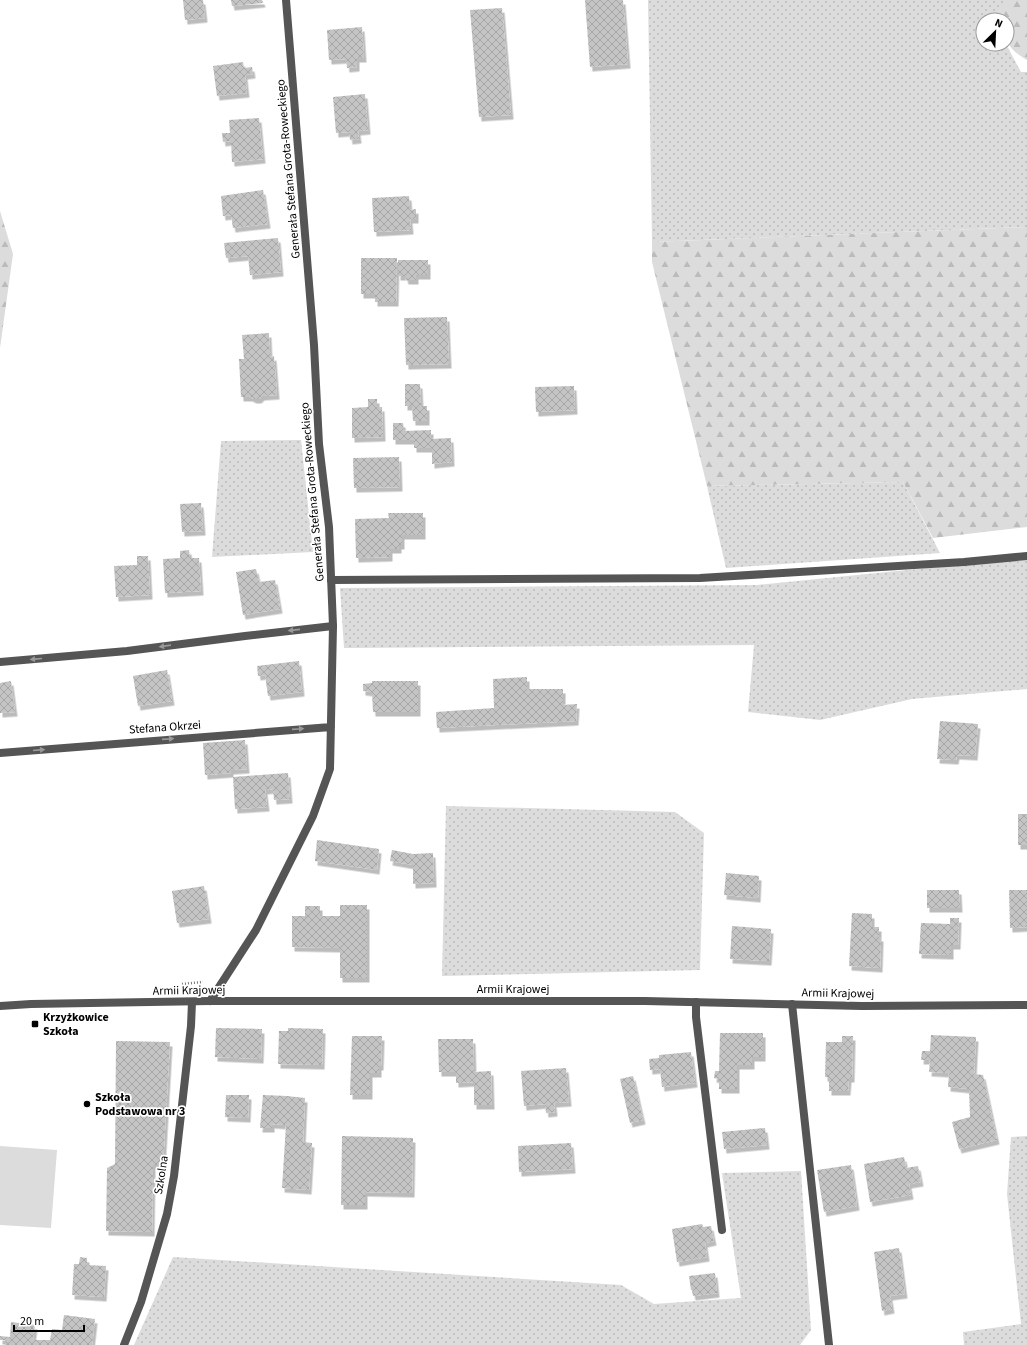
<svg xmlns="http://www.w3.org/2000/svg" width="1027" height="1345" font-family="'Source Sans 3',sans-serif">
<defs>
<pattern id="grass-dots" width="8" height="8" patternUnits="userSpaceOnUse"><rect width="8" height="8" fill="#dcdcdc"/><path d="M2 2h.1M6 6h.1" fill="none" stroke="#bbb" stroke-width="1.8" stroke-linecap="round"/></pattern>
<pattern id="forest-firs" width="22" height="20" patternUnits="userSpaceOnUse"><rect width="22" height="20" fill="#dcdcdc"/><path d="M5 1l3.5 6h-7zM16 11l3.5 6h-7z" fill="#bbb"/></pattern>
<pattern id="building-cross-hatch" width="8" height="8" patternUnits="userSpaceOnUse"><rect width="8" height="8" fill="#c4c4c4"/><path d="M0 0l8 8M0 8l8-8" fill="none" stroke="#a7a7a7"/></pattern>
<filter id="shadow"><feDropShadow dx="2.5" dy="4.5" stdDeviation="0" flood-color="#0004"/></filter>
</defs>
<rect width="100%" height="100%" fill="#fff"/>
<path fill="url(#grass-dots)" d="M 648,0 L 1009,0 L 999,11 L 999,20 L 983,20 L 983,44 L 1006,44 L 1021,72 L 1027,72 L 1027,227 L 652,242 Z
M 301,440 L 313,552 L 212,557 L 221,441 Z
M 903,482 L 940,553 L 726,568 L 707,486 Z
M 1027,558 L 1027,689 L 912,699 L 820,720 L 748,712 L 754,645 L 344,648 L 340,588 L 757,585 Z
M 446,806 L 675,812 L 704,833 L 700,970 L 442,976 Z
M 1027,1136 L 1027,1345 L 964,1345 L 963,1332 L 1021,1324 L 1007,1194 L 1011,1137 Z
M 801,1171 L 811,1330 L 800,1345 L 134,1345 L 173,1257 L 621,1285 L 654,1304 L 741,1298 L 722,1173 Z"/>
<path fill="url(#forest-firs)" d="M 1007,0 L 1027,0 L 1027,60 C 1006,47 1007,44 1007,20 L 999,20 L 999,11 Z
M 0,211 L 13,254 L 0,348 Z
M 1027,227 L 1027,527 L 933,538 L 903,482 L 707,486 L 652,262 L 652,242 Z"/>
<path fill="#dcdcdc" d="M 0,1146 L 57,1150 L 51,1228 L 0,1225 Z"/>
<path fill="url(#building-cross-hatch)" filter="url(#shadow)" d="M 183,0 L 203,0 L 205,18 L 185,20 Z
M 231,0 L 262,0 L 263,3 L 232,6 Z
M 585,0 L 623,0 L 628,64 L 590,67 Z
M 502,8 L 511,115 L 479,117 L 470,10 Z
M 362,27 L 364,58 L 357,58 L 357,67 L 347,68 L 346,59 L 329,60 L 327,30 Z
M 243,62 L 244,68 L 252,67 L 253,74 L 245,75 L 247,93 L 217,96 L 213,66 Z
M 365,94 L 368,130 L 358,131 L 359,139 L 350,140 L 349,132 L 336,133 L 333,97 Z
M 259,118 L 263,159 L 232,162 L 231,141 L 223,142 L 222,133 L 230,133 L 229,120 Z
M 263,190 L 268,224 L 233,228 L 231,215 L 223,216 L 221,196 Z
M 409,196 L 410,210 L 416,209 L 416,219 L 410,219 L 411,230 L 374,232 L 372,198 Z
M 278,238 L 281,272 L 250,275 L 248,256 L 226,258 L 224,243 Z
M 361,258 L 397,258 L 396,302 L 375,302 L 375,294 L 361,294 Z
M 398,260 L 428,260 L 428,275 L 416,275 L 416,280 L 406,280 L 405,276 L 398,276 Z
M 447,317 L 449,364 L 406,365 L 404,318 Z
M 269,333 L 270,357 L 274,356 L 277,395 L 262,396 L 259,399 L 254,399 L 250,397 L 241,397 L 239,359 L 244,359 L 242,335 Z
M 405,384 L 420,384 L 421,406 L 427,406 L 427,421 L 413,421 L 412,406 L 405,406 Z
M 574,386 L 575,410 L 536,412 L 535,387 Z
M 368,399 L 377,399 L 377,407 L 382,407 L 383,437 L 352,438 L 352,408 L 368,407 Z
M 393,423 L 403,423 L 404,431 L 431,430 L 431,439 L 451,438 L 452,462 L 432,464 L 432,448 L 414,448 L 414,440 L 393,440 Z
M 399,457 L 400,487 L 354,488 L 353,458 Z
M 201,503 L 203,531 L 182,532 L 180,504 Z
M 388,513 L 423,513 L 423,535 L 402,535 L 402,545 L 399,545 L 399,549 L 390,549 L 390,557 L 356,558 L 355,519 L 389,518 Z
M 189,550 L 190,558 L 199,558 L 201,591 L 165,593 L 163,559 L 180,558 L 180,551 Z
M 137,556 L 148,556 L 150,595 L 116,597 L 114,566 L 137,565 Z
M 256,569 L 259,582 L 275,580 L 280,609 L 243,615 L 236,572 Z
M 299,661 L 302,692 L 268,696 L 265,675 L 258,676 L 257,666 Z
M 167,670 L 172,701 L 138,706 L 133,676 Z
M 527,677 L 527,689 L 563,689 L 563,705 L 577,704 L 576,721 L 437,728 L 436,712 L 494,708 L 493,679 Z
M 11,681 L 15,712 L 0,713 L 0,683 Z
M 372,681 L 418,681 L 418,712 L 373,712 L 372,692 L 363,691 L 363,684 L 372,683 Z
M 940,721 L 978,724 L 975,756 L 957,755 L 956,760 L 937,759 Z
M 245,740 L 247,769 L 231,770 L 231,773 L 205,775 L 203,743 Z
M 288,773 L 290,799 L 274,800 L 273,789 L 265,790 L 267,807 L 235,809 L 233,777 Z
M 1018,814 L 1027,814 L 1027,845 L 1018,845 Z
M 317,840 L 379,849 L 377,870 L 315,861 Z
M 392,850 L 413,854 L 433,853 L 434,883 L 413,884 L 413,865 L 390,861 Z
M 726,873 L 759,876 L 758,898 L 724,895 Z
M 204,886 L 209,919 L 177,923 L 172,891 Z
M 927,890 L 959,890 L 960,908 L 927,908 Z
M 1009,890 L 1027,890 L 1027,927 L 1010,928 Z
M 340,905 L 367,905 L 367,978 L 340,978 L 340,948 L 292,947 L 292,916 L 305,916 L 305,906 L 320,906 L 320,916 L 340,916 Z
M 852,913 L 872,914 L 872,927 L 879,927 L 879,937 L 881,937 L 880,968 L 849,966 Z
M 950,918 L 959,918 L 958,945 L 951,945 L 951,955 L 919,954 L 921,923 L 950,924 Z
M 732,926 L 771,929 L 769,961 L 730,959 Z
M 216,1028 L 262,1029 L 261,1059 L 215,1057 Z
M 288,1028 L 323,1029 L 322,1065 L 278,1064 L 279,1031 L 288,1031 Z
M 720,1033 L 763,1033 L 763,1057 L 752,1057 L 752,1065 L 737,1065 L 737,1089 L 719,1089 L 719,1079 L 714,1078 L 715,1071 L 719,1071 Z
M 931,1035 L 976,1037 L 974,1074 L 983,1075 L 997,1140 L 959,1149 L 952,1122 L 970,1117 L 969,1089 L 948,1087 L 949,1073 L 929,1072 L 930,1060 L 921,1060 L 922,1051 L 930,1051 Z
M 352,1036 L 382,1036 L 381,1066 L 379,1066 L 379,1073 L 370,1073 L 370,1095 L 350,1095 Z
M 842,1036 L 853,1036 L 852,1078 L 849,1078 L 848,1091 L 829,1091 L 829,1077 L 825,1077 L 826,1042 L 842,1042 Z
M 438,1039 L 473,1039 L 474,1072 L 491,1071 L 492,1105 L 474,1105 L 474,1082 L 456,1083 L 456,1072 L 439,1072 Z
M 116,1041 L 170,1042 L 163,1165 L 153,1165 L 152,1232 L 106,1231 L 107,1168 L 115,1164 Z
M 691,1052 L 695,1083 L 662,1087 L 660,1069 L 650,1070 L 649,1059 L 659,1058 L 659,1055 Z
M 566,1068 L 569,1102 L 554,1103 L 555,1112 L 546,1113 L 545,1104 L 524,1106 L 521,1071 Z
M 633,1076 L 643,1120 L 630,1123 L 620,1079 Z
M 226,1095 L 249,1095 L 248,1118 L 225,1117 Z
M 263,1095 L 287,1096 L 305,1098 L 303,1142 L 312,1143 L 309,1190 L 282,1188 L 286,1125 L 272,1124 L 272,1128 L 260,1128 Z
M 765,1128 L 767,1145 L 724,1149 L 722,1132 Z
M 342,1136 L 413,1138 L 412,1193 L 365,1192 L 365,1205 L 341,1205 Z
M 571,1143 L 573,1169 L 519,1172 L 518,1146 Z
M 904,1157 L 906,1168 L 918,1166 L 921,1182 L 909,1184 L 911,1195 L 870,1202 L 864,1164 Z
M 851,1165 L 857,1206 L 824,1212 L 817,1170 Z
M 702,1224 L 703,1227 L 711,1226 L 714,1241 L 705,1243 L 707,1257 L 677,1262 L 672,1229 Z
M 899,1248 L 905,1294 L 890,1296 L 892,1309 L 882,1311 L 874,1252 Z
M 80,1257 L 87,1258 L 87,1265 L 106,1266 L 104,1297 L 72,1295 L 74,1264 L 79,1264 Z
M 715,1273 L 717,1293 L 693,1296 L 692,1290 L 691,1290 L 689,1276 Z
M 64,1315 L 95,1319 L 92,1345 L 5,1345 L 5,1340 L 0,1340 L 0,1336 L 10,1337 L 11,1322 L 35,1325 L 33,1340 L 50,1340 L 52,1329 L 62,1330 Z"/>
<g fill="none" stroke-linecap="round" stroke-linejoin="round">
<path stroke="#777" stroke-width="2.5" stroke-dasharray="1 2" stroke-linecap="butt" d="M 182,984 L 203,982"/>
<path stroke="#555" stroke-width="8" d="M 331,580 L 700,578 L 964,562 L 1027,556
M 0,662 L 127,651 L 245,636 L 333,626
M 696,1002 L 696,1017 L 722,1230
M 792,1004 L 829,1345"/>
<path stroke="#555" stroke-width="8" d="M 0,753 L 331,727
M 210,1001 L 256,930 L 313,816 L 330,769 L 333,626 L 329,527 L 319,444 L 314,345 L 286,0
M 124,1345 L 141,1302 L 167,1214 L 174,1176 L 191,1026 L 192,1002"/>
<path stroke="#555" stroke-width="8" d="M 0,1006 L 31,1004 L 210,1001 L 645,1001 L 862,1006 L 1027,1005"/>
</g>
<defs><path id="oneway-solid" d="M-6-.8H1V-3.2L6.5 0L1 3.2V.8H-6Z"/></defs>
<g fill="#999">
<use href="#oneway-solid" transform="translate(294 630) rotate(174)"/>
<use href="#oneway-solid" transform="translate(165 646) rotate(172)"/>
<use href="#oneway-solid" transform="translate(36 659) rotate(175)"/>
<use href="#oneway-solid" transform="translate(298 729) rotate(-4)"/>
<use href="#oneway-solid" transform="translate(168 739) rotate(-4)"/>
<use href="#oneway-solid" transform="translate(39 750) rotate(-5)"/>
</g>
<g fill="#000" stroke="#fff" stroke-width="1.5">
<rect x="31" y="1020" width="8" height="8" rx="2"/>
<circle cx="87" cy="1104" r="4"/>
</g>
<g text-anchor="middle" stroke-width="3.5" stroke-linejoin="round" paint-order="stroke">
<g font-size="12" fill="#000" stroke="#fff">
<text transform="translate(288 169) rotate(-95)" y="4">Generała Stefana Grota-Roweckiego</text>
<text transform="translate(312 492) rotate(-95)" y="4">Generała Stefana Grota-Roweckiego</text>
<text transform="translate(165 727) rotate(-4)" y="4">Stefana Okrzei</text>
<text x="513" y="993">Armii Krajowej</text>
<text transform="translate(189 990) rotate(-1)" y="4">Armii Krajowej</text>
<text transform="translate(838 993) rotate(1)" y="4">Armii Krajowej</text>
<text transform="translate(161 1175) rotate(-81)" y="4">Szkolna</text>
</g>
<g font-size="12" font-weight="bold" fill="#000" stroke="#fff" text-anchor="start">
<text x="43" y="1021">Krzyżkowice<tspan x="43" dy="14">Szkoła</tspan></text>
<text x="95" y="1101">Szkoła<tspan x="95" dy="14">Podstawowa nr 3</tspan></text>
</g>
</g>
<g transform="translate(995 32) rotate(24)"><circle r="19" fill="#ffffff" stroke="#999999"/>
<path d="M0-3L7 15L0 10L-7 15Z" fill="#000000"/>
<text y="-6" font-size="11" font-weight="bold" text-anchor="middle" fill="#000000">N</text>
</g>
<path d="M14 1325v6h70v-6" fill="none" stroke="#000000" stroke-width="2"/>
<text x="20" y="1325" font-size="12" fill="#000000" stroke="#ffffff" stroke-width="3" paint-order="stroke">20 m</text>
</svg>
